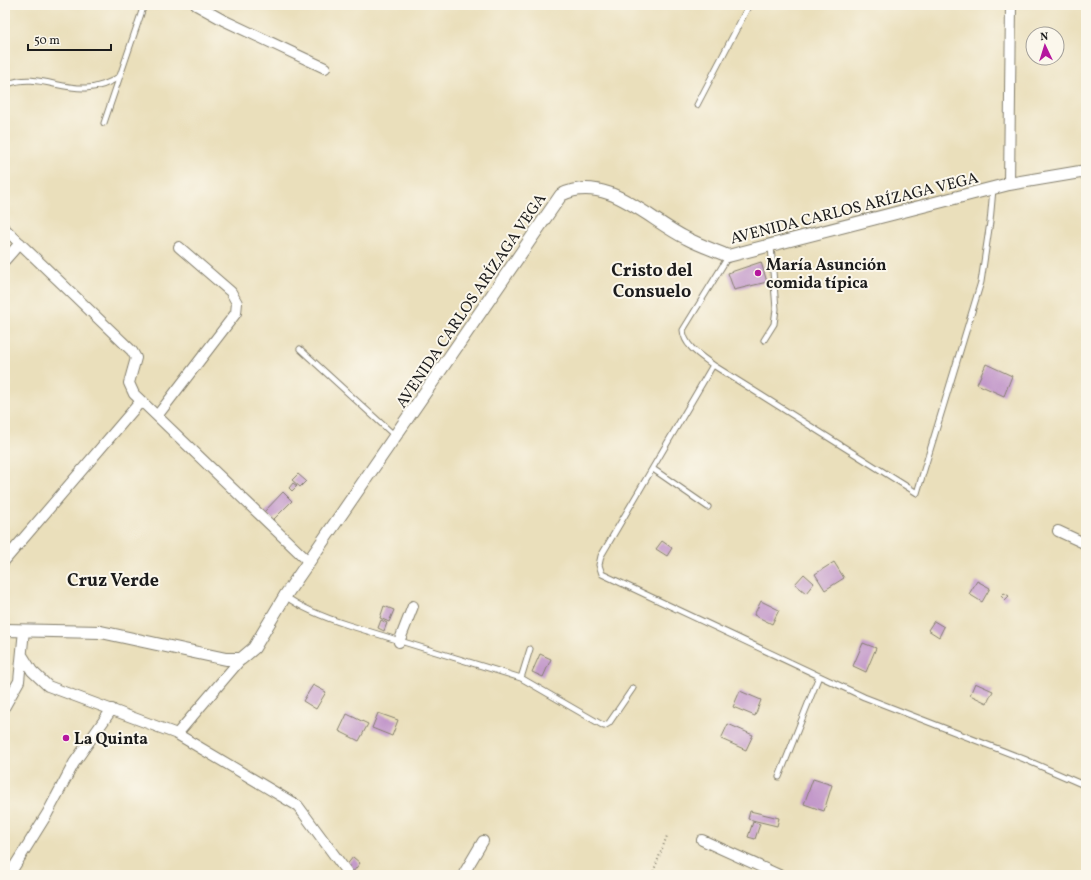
<svg xmlns="http://www.w3.org/2000/svg" width="1091" height="880" font-family="Vollkorn,serif">
<rect width="100%" height="100%" fill="#fbf7ec"/>
<filter id="ink" filterUnits="userSpaceOnUse"><feTurbulence type="fractalNoise" baseFrequency=".025" numOctaves="2"/><feDisplacementMap in="SourceGraphic" scale="8" xChannelSelector="R" yChannelSelector="G"/><feConvolveMatrix kernelMatrix="1 2 1 2 8 2 1 2 1" color-interpolation-filters="sRGB"/></filter>
<filter id="wash" filterUnits="userSpaceOnUse"><feTurbulence type="fractalNoise" baseFrequency=".012" numOctaves="4" result="noise"/><feDisplacementMap in="SourceGraphic" scale="16" xChannelSelector="R" yChannelSelector="G"/><feGaussianBlur stdDeviation="0.9" result="paint"/><feColorMatrix in="noise" values="0 0 0 0 0 0 0 0 0 0 0 0 0 0 0 0 0 1.4 0 .05"/><feComposite in="paint" operator="in"/></filter>
<g filter="url(#wash)">
<rect width="100%" height="100%" fill="#eadfbb"/>
<g id="blocks">
<path fill="#c399ca" d="M 761,262 L 767,282 L 734,290 L 728,273 Z
M 986,364 L 1012,376 L 1004,396 L 977,384 Z
M 298,474 L 306,481 L 300,487 L 292,480 Z
M 293,483 L 297,486 L 292,491 L 289,488 Z
M 283,492 L 292,501 L 273,520 L 264,512 Z
M 662,541 L 672,548 L 667,556 L 656,549 Z
M 834,562 L 844,578 L 825,590 L 815,574 Z
M 804,574 L 814,583 L 806,593 L 795,584 Z
M 977,581 L 990,588 L 982,602 L 969,594 Z
M 1004,593 L 1009,596 L 1005,600 L 1001,596 Z
M 761,601 L 779,610 L 772,624 L 754,615 Z
M 384,606 L 394,610 L 389,622 L 380,618 Z
M 381,620 L 387,623 L 384,631 L 378,628 Z
M 934,621 L 944,627 L 939,637 L 928,630 Z
M 863,643 L 876,648 L 866,672 L 853,666 Z
M 540,654 L 551,659 L 543,677 L 532,672 Z
M 975,683 L 993,691 L 987,703 L 970,695 Z
M 313,685 L 326,692 L 316,709 L 303,701 Z
M 740,691 L 761,700 L 755,716 L 733,707 Z
M 378,713 L 398,720 L 392,736 L 372,728 Z
M 347,714 L 368,724 L 359,741 L 339,731 Z
M 728,724 L 753,735 L 746,750 L 721,739 Z
M 813,779 L 832,785 L 824,811 L 804,804 Z
M 750,811 L 779,818 L 777,826 L 748,819 Z
M 753,822 L 760,824 L 755,839 L 748,837 Z
M 353,857 L 360,863 L 353,872 L 346,866 Z"/>
</g>
</g>
<g filter="url(#ink)">
<use href="#blocks" fill-opacity="0" stroke="#837e6c" stroke-width="1"/>
<g fill="none" stroke-linecap="round" stroke-linejoin="round">
<g stroke="#837e6c" stroke-width="7">
<path id="service" d="M 8,84 C 45,69 77,106 120,76
M 697,105 L 749,5
M 104,123 L 144,5
M 728,257 L 683,330 C 684,346 701,356 713,365 L 601,556 L 599,565 L 602,574 L 864,697 L 1024,759 L 1086,786
M 764,340 L 774,324 L 776,309 L 771,246
M 300,349 L 395,436
M 713,365 L 917,493 L 981,282 L 990,222 L 993,189
M 653,469 L 708,507
M 285,596 C 304,610 326,618 348,625 L 521,678 L 530,649
M 521,678 L 604,726 L 609,723 L 633,688
M 779,777 L 819,676"/>
</g>
<g stroke="#837e6c" stroke-width="12">
<path id="minor" d="M 196,5 L 223,20 L 325,68
M 1009,184 L 1011,5
M 5,229 L 132,351 L 136,358 L 129,383 L 134,394 L 309,562
M 5,260 L 20,243
M 157,416 L 236,313 L 237,303 L 231,292 L 179,247
M 1058,531 L 1086,544
M 5,560 L 141,401
M 399,642 L 413,606
M 22,655 L 32,671 L 48,686 L 177,734 L 298,806 L 349,875
M 5,706 L 19,681 L 24,630
M 177,734 L 241,659
M 702,840 L 779,875
M 9,875 L 47,814 L 74,763 L 112,709
M 463,875 L 483,841"/>
</g>
<g stroke="#837e6c" stroke-width="14">
<path id="tertiary" d="M 5,630 L 101,632 L 226,659 L 241,659 L 254,648 L 285,596 L 561,195 C 605,172 649,220 686,238 C 699,245 714,250 728,256 L 1009,184 L 1086,171"/>
</g>
<path stroke="#837e6c" stroke-width="2" stroke-dasharray="1 3" stroke-linecap="butt" d="M 652,875 L 667,836"/>
<use href="#service" stroke="#fff" stroke-width="5"/>
<use href="#minor" stroke="#fff" stroke-width="10"/>
<use href="#tertiary" stroke="#fff" stroke-width="12"/>
</g>
</g>
<g fill="#b5179e" stroke="#fbf7ec" stroke-width="1.5">
<circle cx="758" cy="273" r="4"/>
<circle cx="66" cy="738" r="4"/>
</g>
<g text-anchor="middle" stroke-width="4" stroke-linejoin="round" paint-order="stroke">
<g font-size="16" fill="#1c1c1c" stroke="#fbf7ec">
<text transform="translate(854 207) rotate(-14)" y="6">AVENIDA CARLOS ARÍZAGA VEGA</text>
<text transform="translate(470 300) rotate(-56)" y="6">AVENIDA CARLOS ARÍZAGA VEGA</text>
</g>
<g font-size="16" font-weight="bold" fill="#1c1c1c" stroke="#fbf7ec" text-anchor="start">
<text x="766" y="270">María Asunción<tspan x="766" dy="18">comida típica</tspan></text>
<text x="74" y="744">La Quinta</text>
</g>
<g font-size="18" font-weight="bold" fill="#1c1c1c" stroke="#fbf7ec">
<text x="652" y="276">Cristo del<tspan x="652" dy="21">Consuelo</tspan></text>
<text x="113" y="586">Cruz Verde</text>
</g>
</g>
<rect width="1091" height="880" fill="none" stroke="#fbf7ec" stroke-width="20"/>
<g transform="translate(1045 46) rotate(356)"><circle r="19" fill="#fbf7ec" stroke="#a29f99"/>
<path d="M0-3L7 15L0 10L-7 15Z" fill="#b5179e"/>
<text y="-6" font-size="11" font-weight="bold" text-anchor="middle" fill="#1c1c1c">N</text>
</g>
<path d="M28 44v6h83v-6" fill="none" stroke="#1c1c1c" stroke-width="2"/>
<text x="34" y="44" font-size="12" fill="#1c1c1c" stroke="#fbf7ec" stroke-width="3" paint-order="stroke">50 m</text>
</svg>
